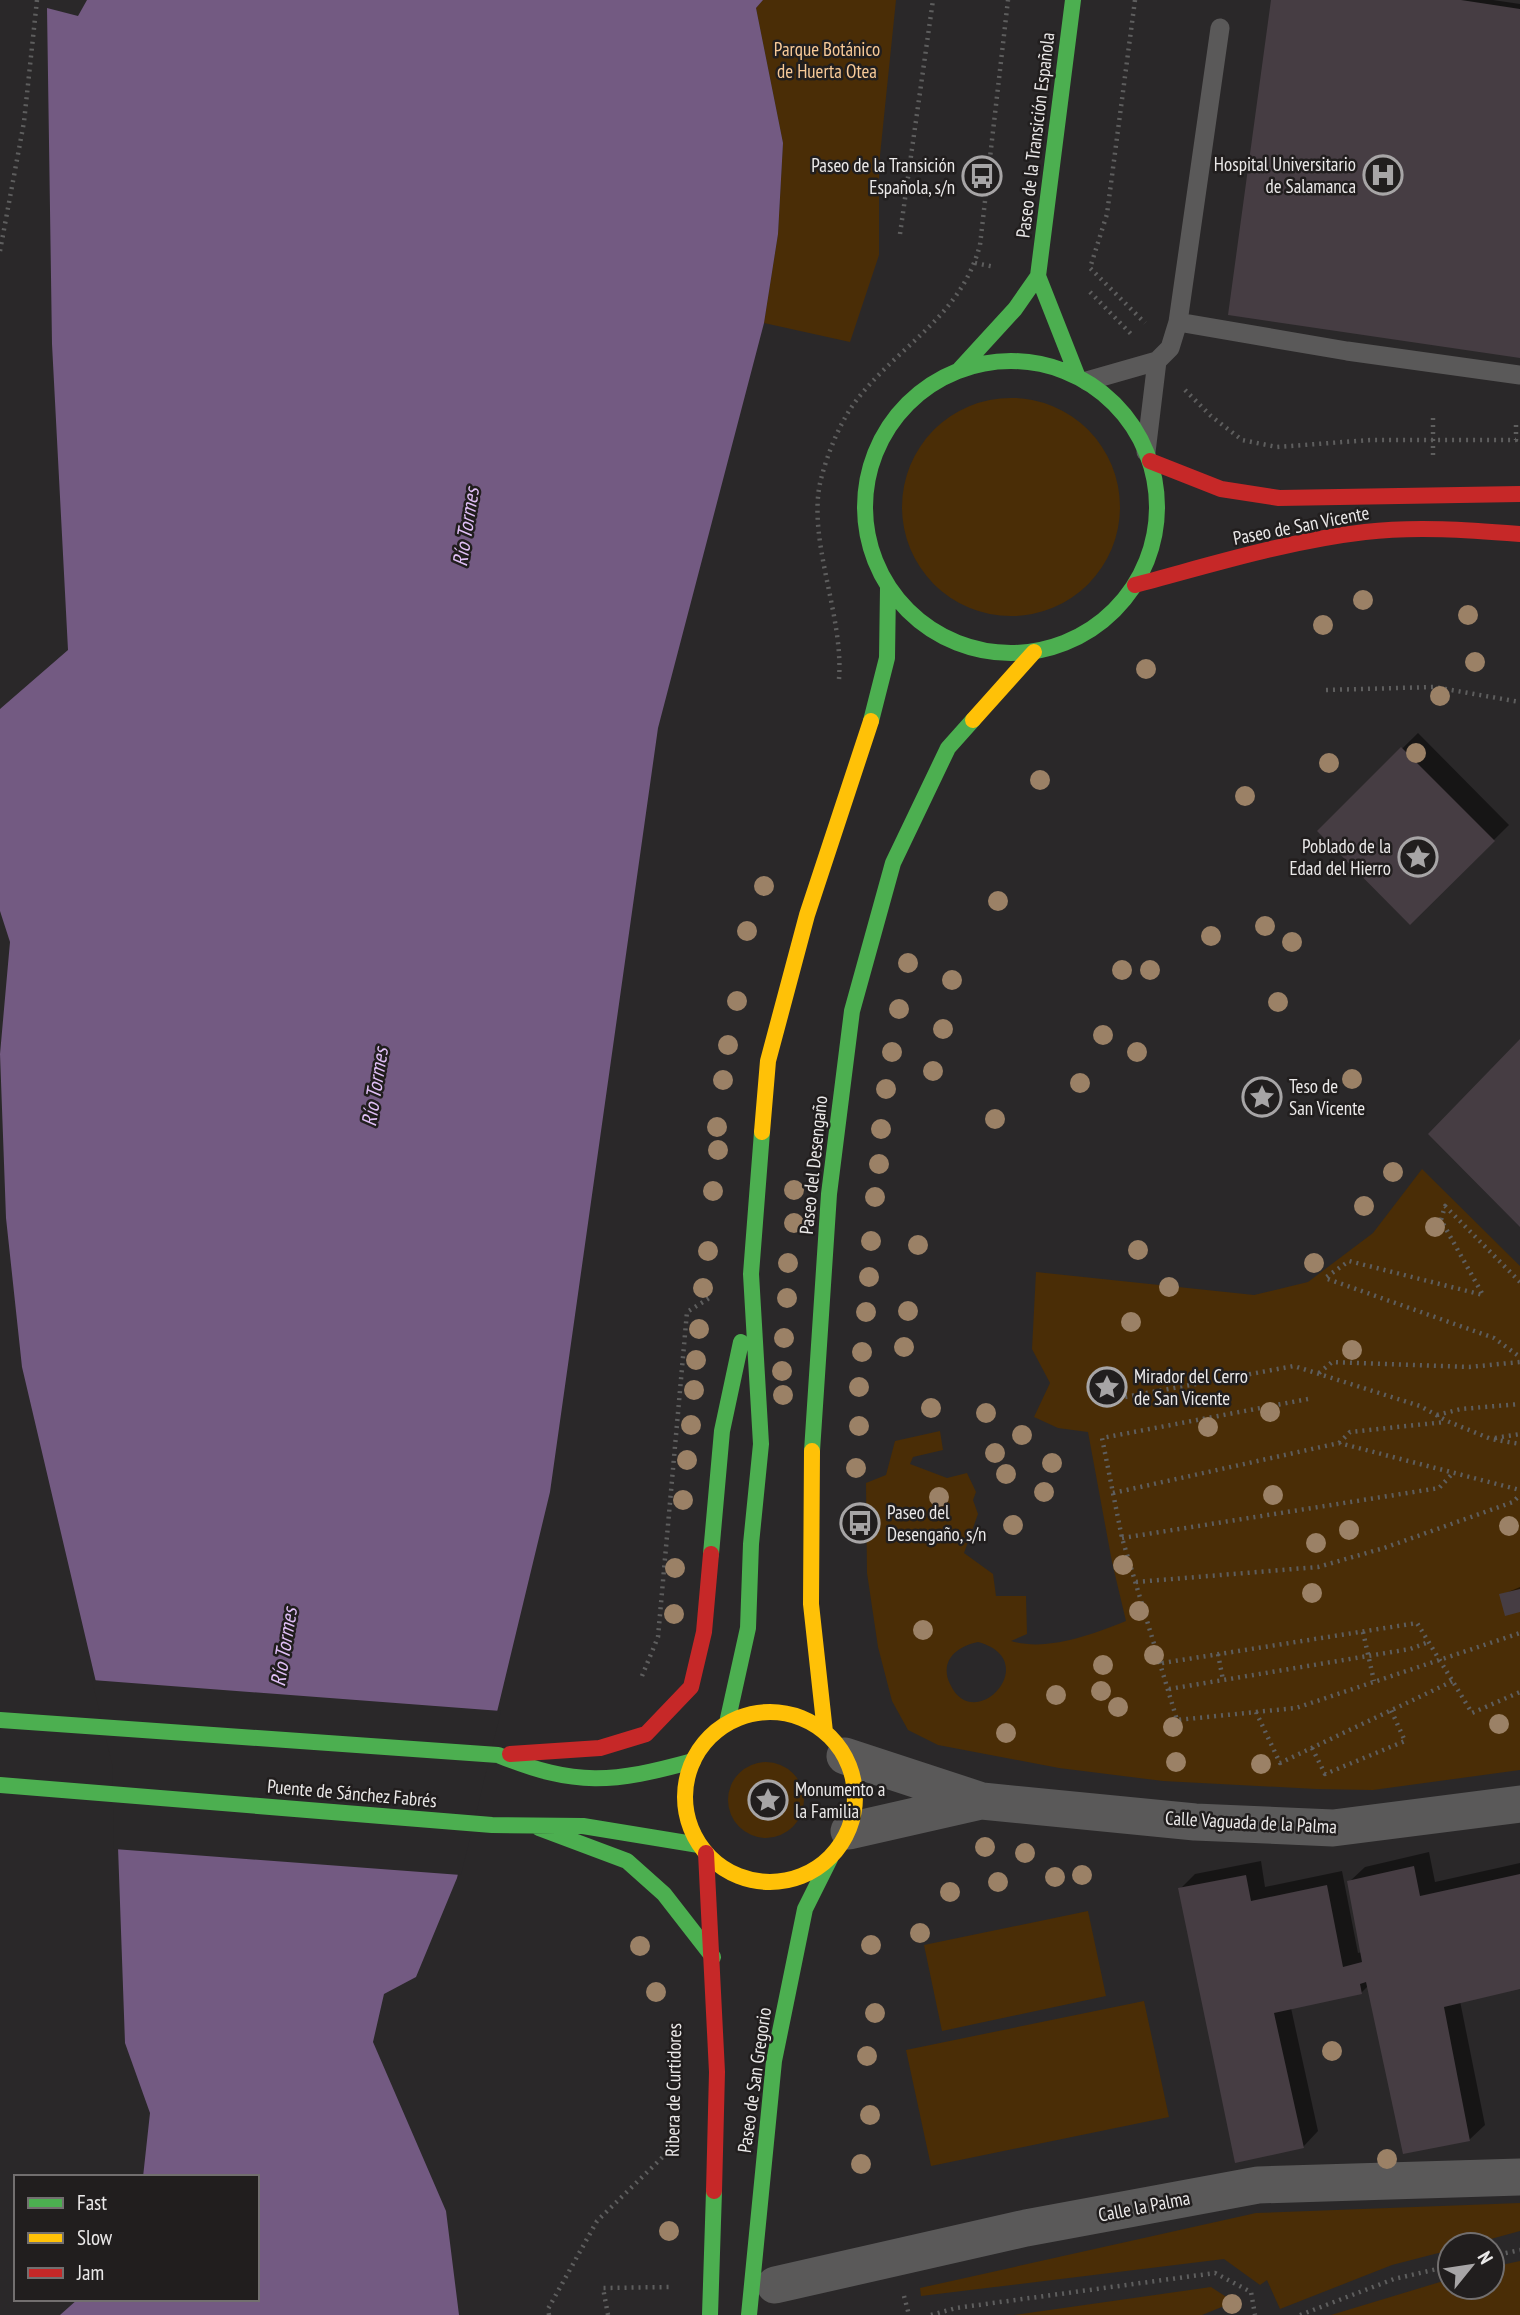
<svg xmlns="http://www.w3.org/2000/svg" width="1520" height="2315" font-family="'PT Sans Narrow',sans-serif">
<rect width="100%" height="100%" fill="#2a2829"/>
<path fill="#4a2d06" fill-rule="evenodd" d="M 763,0 L 896,0 L 879,165 L 879,255 L 850,342 L 764,323 L 778,234 L 783,143 L 756,8 Z
M902 507a109 109 0 1 1 218 0a109 109 0 1 1-218 0Z
M 1422,1169 L 1520,1266 L 1520,1770 L 1373,1790 L 1316,1789 L 1163,1781 L 1059,1768 L 938,1745 L 908,1730 L 892,1701 L 878,1647 L 867,1573 L 866,1483 L 886,1475 L 895,1441 L 940,1431 L 943,1450 L 913,1457 L 910,1464 L 947,1478 L 967,1473 L 976,1492 L 973,1500 L 978,1514 L 964,1553 L 993,1574 L 996,1596 L 1026,1596 L 1027,1634 L 1011,1641 C 1047,1652 1093,1634 1126,1621 L 1112,1562 L 1088,1432 L 1058,1428 L 1034,1417 L 1050,1383 L 1032,1349 L 1036,1272 L 1254,1295 L 1308,1282 L 1373,1233 ZM 978,1642 C 1045,1660 974,1737 950,1684 C 939,1661 957,1646 978,1642 Z
M728 1800a38 38 0 1 1 76 0a38 38 0 1 1-76 0Z
M 1088,1911 L 1106,1996 L 942,2031 L 924,1945 Z
M 1144,2001 L 1169,2117 L 931,2166 L 906,2050 Z
M 1520,2203 L 1520,2231 L 1469,2245 L 1450,2245 L 1450,2250 L 1392,2265 L 1280,2309 L 1267,2280 L 1260,2285 L 1224,2259 L 921,2296 L 920,2288 L 1256,2213 Z
M 1520,2261 L 1520,2315 L 1331,2315 L 1450,2279 L 1450,2287 L 1492,2287 L 1492,2267 Z
M 1211,2287 L 1234,2302 L 1202,2315 L 1014,2315 Z"/>
<path fill="#735a82" d="M 87,0 L 763,0 L 756,8 L 783,143 L 778,234 L 764,323 L 658,728 L 550,1492 L 457,1878 L 416,1977 L 384,1994 L 373,2042 L 446,2211 L 459,2315 L 60,2315 L 78,2299 L 257,2299 L 257,2177 L 143,2177 L 150,2113 L 125,2043 L 115,1763 L 22,1367 L 6,1218 L 0,1054 L 10,942 L 0,911 L 0,709 L 68,650 L 52,344 L 47,8 L 78,16 Z"/>
<path fill="#2a2829" d="M 92,1680 L 501,1711 L 461,1875 L 114,1849 L 112,1764 Z"/>
<path fill="#0007" d="M 1274,0 L 1493,0 L 1520,4 L 1520,356 Z
M 1418,733 L 1509,825 L 1410,923 L 1319,831 Z
M 1520,1587 L 1520,1610 L 1501,1595 Z
M 1429,1852 L 1435,1882 L 1520,1863 L 1520,1987 L 1460,2001 L 1485,2125 L 1469,2140 L 1369,1985 L 1361,1993 L 1291,2008 L 1318,2131 L 1303,2147 L 1180,1889 L 1195,1874 L 1261,1861 L 1265,1887 L 1342,1871 L 1358,1953 L 1362,1952 L 1349,1882 L 1365,1867 Z"/>
<path fill="#463d43" d="M 1271,0 L 1461,0 L 1520,9 L 1520,358 L 1228,315 Z
M 1401,747 L 1495,841 L 1410,925 L 1317,831 Z
M 1520,1039 L 1520,1227 L 1428,1134 Z
M 1520,1589 L 1520,1612 L 1505,1616 L 1499,1594 Z
M 1414,1866 L 1420,1896 L 1520,1874 L 1520,1989 L 1444,2007 L 1470,2141 L 1403,2154 L 1366,1982 L 1360,1984 L 1362,1994 L 1274,2013 L 1304,2148 L 1235,2163 L 1178,1888 L 1246,1875 L 1251,1901 L 1327,1885 L 1343,1967 L 1362,1962 L 1347,1881 Z"/>
<g fill="none" stroke-linecap="round" stroke-linejoin="round">
<path stroke="#5e5e5e" stroke-width="4.5" stroke-dasharray="2 5" stroke-linecap="butt" d="M 1135,0 L 1107,214 L 1090,268 L 1145,323
M 900,234 L 933,0
M 0,251 L 24,122 L 37,0
M 975,263 L 995,267
M 1090,292 L 1133,336
M 1185,390 L 1211,416 L 1242,440 L 1277,447 L 1370,440 L 1516,440 L 1516,420
M 1433,455 L 1433,417
M 839,679 C 844,615 806,538 821,479 C 828,452 841,419 859,397 C 901,344 961,316 980,245 L 1008,0
M 1326,690 L 1434,687 L 1520,702
M 1520,1282 L 1445,1206 L 1441,1220 L 1483,1295 L 1349,1261 L 1325,1278 L 1494,1338 L 1520,1357
M 1319,1373 L 1332,1362 L 1469,1367 L 1520,1362
M 1090,1380 L 1114,1399 L 1294,1366 L 1420,1406 L 1447,1421 L 1491,1439 L 1520,1444
M 1308,1399 L 1102,1438 L 1122,1538 L 1177,1720 L 1256,1712 L 1280,1763 L 1453,1681
M 1437,1415 L 1461,1409 L 1520,1404
M 1495,1438 L 1520,1434
M 1339,1443 L 1350,1432 L 1445,1422
M 1113,1493 L 1339,1443 L 1520,1490
M 1122,1538 L 1439,1488 L 1453,1473
M 1136,1582 L 1318,1567 L 1384,1548 L 1513,1502 L 1520,1495
M 1363,1632 L 1374,1681
M 1218,1654 L 1223,1680
M 1162,1663 L 1417,1623 L 1472,1713 L 1520,1692
M 642,1676 L 658,1637 L 687,1312 L 711,1297
M 1169,1689 L 1410,1649 L 1429,1642
M 1256,1712 L 1296,1708 L 1520,1633
M 1312,1748 L 1325,1774 L 1405,1741 L 1391,1710
M 1492,2256 L 1520,2250
M 904,2296 L 909,2315
M 549,2315 L 548,2309 L 597,2221 L 675,2145
M 608,2315 L 603,2288 L 670,2287
M 931,2315 L 956,2308 L 1215,2273 L 1251,2292 L 1255,2315
M 1300,2315 L 1394,2279 L 1450,2266"/>
<path stroke="#5a5959" stroke-width="19" d="M 1178,322 L 1347,351 L 1520,375
M 1087,381 L 1157,361 L 1170,348 L 1178,322 L 1220,28
M 1146,452 L 1157,361"/>
<path stroke="#5a5959" stroke-width="37" d="M 845,1756 L 982,1801 L 1195,1822 L 1333,1828 L 1520,1804
M 849,1831 L 981,1801
M 775,2285 L 1026,2228 L 1258,2185 L 1520,2177"/>
<path stroke="#4caf50" stroke-width="16" d="M 1073,0 L 1038,276 L 1077,375
M865 507a146 146 0 1 1 292 0a146 146 0 1 1-292 0Z
M 960,369 L 1015,309 L 1038,276
M 871,721 L 887,658 L 888,588
M 812,1451 L 829,1194 L 852,1011 L 893,863 L 948,748 L 973,720
M 711,1554 L 722,1431 L 741,1342
M 0,1720 L 498,1755 C 576,1787 613,1783 693,1761
M 727,1723 L 748,1628 L 751,1544 L 761,1444 L 751,1274 L 762,1132
M 0,1785 L 492,1825 L 583,1826 L 699,1845
M 539,1828 L 627,1861 L 664,1894 L 713,1957
M 710,2315 L 714,2191
M 749,2315 L 774,2061 L 805,1909 L 830,1859"/>
<path stroke="#ffc107" stroke-width="16" d="M 973,720 L 1034,652
M 762,1132 L 768,1061 L 807,915 L 871,721
M 812,1451 L 811,1604 L 825,1732
M685 1797a85 85 0 1 1 170 0a85 85 0 1 1-170 0Z"/>
<path stroke="#c62828" stroke-width="16" d="M 1150,461 L 1221,489 L 1279,498 L 1520,494
M 1135,585 C 1211,565 1287,541 1365,532 C 1416,526 1468,530 1520,534
M 510,1754 L 600,1748 L 646,1734 L 691,1687 L 704,1632 L 711,1554
M 706,1853 L 717,2072 L 714,2191"/>
</g>
<g fill="#9b8166">
<circle cx="1363" cy="600" r="10"/>
<circle cx="1468" cy="615" r="10"/>
<circle cx="1323" cy="625" r="10"/>
<circle cx="1475" cy="662" r="10"/>
<circle cx="1146" cy="669" r="10"/>
<circle cx="1440" cy="696" r="10"/>
<circle cx="1416" cy="753" r="10"/>
<circle cx="1329" cy="763" r="10"/>
<circle cx="1040" cy="780" r="10"/>
<circle cx="1245" cy="796" r="10"/>
<circle cx="764" cy="886" r="10"/>
<circle cx="998" cy="901" r="10"/>
<circle cx="1265" cy="926" r="10"/>
<circle cx="747" cy="931" r="10"/>
<circle cx="1211" cy="936" r="10"/>
<circle cx="1292" cy="942" r="10"/>
<circle cx="908" cy="963" r="10"/>
<circle cx="1122" cy="970" r="10"/>
<circle cx="1150" cy="970" r="10"/>
<circle cx="952" cy="980" r="10"/>
<circle cx="737" cy="1001" r="10"/>
<circle cx="1278" cy="1002" r="10"/>
<circle cx="899" cy="1009" r="10"/>
<circle cx="943" cy="1029" r="10"/>
<circle cx="1103" cy="1035" r="10"/>
<circle cx="728" cy="1045" r="10"/>
<circle cx="892" cy="1052" r="10"/>
<circle cx="1137" cy="1052" r="10"/>
<circle cx="933" cy="1071" r="10"/>
<circle cx="1352" cy="1079" r="10"/>
<circle cx="723" cy="1080" r="10"/>
<circle cx="1080" cy="1083" r="10"/>
<circle cx="886" cy="1089" r="10"/>
<circle cx="995" cy="1119" r="10"/>
<circle cx="717" cy="1127" r="10"/>
<circle cx="881" cy="1129" r="10"/>
<circle cx="718" cy="1150" r="10"/>
<circle cx="879" cy="1164" r="10"/>
<circle cx="1393" cy="1172" r="10"/>
<circle cx="794" cy="1190" r="10"/>
<circle cx="713" cy="1191" r="10"/>
<circle cx="875" cy="1197" r="10"/>
<circle cx="1364" cy="1206" r="10"/>
<circle cx="794" cy="1223" r="10"/>
<circle cx="1435" cy="1227" r="10"/>
<circle cx="871" cy="1241" r="10"/>
<circle cx="918" cy="1245" r="10"/>
<circle cx="1138" cy="1250" r="10"/>
<circle cx="708" cy="1251" r="10"/>
<circle cx="788" cy="1263" r="10"/>
<circle cx="1314" cy="1263" r="10"/>
<circle cx="869" cy="1277" r="10"/>
<circle cx="1169" cy="1287" r="10"/>
<circle cx="703" cy="1288" r="10"/>
<circle cx="787" cy="1298" r="10"/>
<circle cx="908" cy="1311" r="10"/>
<circle cx="866" cy="1312" r="10"/>
<circle cx="1131" cy="1322" r="10"/>
<circle cx="699" cy="1329" r="10"/>
<circle cx="784" cy="1338" r="10"/>
<circle cx="904" cy="1347" r="10"/>
<circle cx="1352" cy="1350" r="10"/>
<circle cx="862" cy="1352" r="10"/>
<circle cx="696" cy="1360" r="10"/>
<circle cx="782" cy="1371" r="10"/>
<circle cx="859" cy="1387" r="10"/>
<circle cx="694" cy="1390" r="10"/>
<circle cx="783" cy="1395" r="10"/>
<circle cx="931" cy="1408" r="10"/>
<circle cx="1270" cy="1412" r="10"/>
<circle cx="986" cy="1413" r="10"/>
<circle cx="691" cy="1425" r="10"/>
<circle cx="859" cy="1426" r="10"/>
<circle cx="1208" cy="1427" r="10"/>
<circle cx="1022" cy="1435" r="10"/>
<circle cx="995" cy="1453" r="10"/>
<circle cx="687" cy="1460" r="10"/>
<circle cx="1052" cy="1463" r="10"/>
<circle cx="856" cy="1468" r="10"/>
<circle cx="1006" cy="1474" r="10"/>
<circle cx="1044" cy="1492" r="10"/>
<circle cx="1273" cy="1495" r="10"/>
<circle cx="939" cy="1497" r="10"/>
<circle cx="683" cy="1500" r="10"/>
<circle cx="1013" cy="1525" r="10"/>
<circle cx="1509" cy="1526" r="10"/>
<circle cx="1349" cy="1530" r="10"/>
<circle cx="1316" cy="1543" r="10"/>
<circle cx="1123" cy="1565" r="10"/>
<circle cx="675" cy="1568" r="10"/>
<circle cx="1312" cy="1593" r="10"/>
<circle cx="1139" cy="1611" r="10"/>
<circle cx="674" cy="1614" r="10"/>
<circle cx="923" cy="1630" r="10"/>
<circle cx="1154" cy="1655" r="10"/>
<circle cx="1103" cy="1665" r="10"/>
<circle cx="1101" cy="1691" r="10"/>
<circle cx="1056" cy="1695" r="10"/>
<circle cx="1118" cy="1707" r="10"/>
<circle cx="1499" cy="1724" r="10"/>
<circle cx="1173" cy="1727" r="10"/>
<circle cx="1006" cy="1733" r="10"/>
<circle cx="1176" cy="1762" r="10"/>
<circle cx="1261" cy="1764" r="10"/>
<circle cx="985" cy="1847" r="10"/>
<circle cx="1025" cy="1853" r="10"/>
<circle cx="1082" cy="1875" r="10"/>
<circle cx="1055" cy="1877" r="10"/>
<circle cx="998" cy="1882" r="10"/>
<circle cx="950" cy="1892" r="10"/>
<circle cx="920" cy="1933" r="10"/>
<circle cx="871" cy="1945" r="10"/>
<circle cx="640" cy="1946" r="10"/>
<circle cx="656" cy="1992" r="10"/>
<circle cx="875" cy="2013" r="10"/>
<circle cx="1332" cy="2051" r="10"/>
<circle cx="867" cy="2056" r="10"/>
<circle cx="870" cy="2115" r="10"/>
<circle cx="1387" cy="2159" r="10"/>
<circle cx="861" cy="2164" r="10"/>
<circle cx="669" cy="2231" r="10"/>
<circle cx="1232" cy="2304" r="10"/>
</g>
<defs>
<g id="hospital-ring" transform="scale(2.0125)"><circle r="9.5" fill="#211e1e" stroke="#a7a5a6" stroke-width="1.5"/><path d="M-5-5h3v3.5h4V-5h3V5h-3V1.5h-4V5h-3Z" fill="#a7a5a6"/></g>
<g id="bus-ring" transform="scale(2.0125)"><circle r="9.5" fill="#211e1e" stroke="#a7a5a6" stroke-width="1.5"/><path d="M-5-6H5V4H4V6H2V4H-2V6H-4V4H-5ZM-3.5-4V0h7V-4ZM-3.5 1.2v1.5H-2V1.2ZM2 1.2v1.5H3.5V1.2Z" fill="#a7a5a6"/></g>
<g id="sight-ring" transform="scale(2.0125)"><circle r="9.5" fill="#211e1e" stroke="#a7a5a6" stroke-width="1.5"/><path d="M0-6L1.8-2.2L6-1.7L2.9 1.2L3.7 5.4L0 3.3L-3.7 5.4L-2.9 1.2L-6-1.7L-1.8-2.2Z" fill="#a7a5a6"/></g>
</defs>
<g fill-rule="evenodd">
<use href="#hospital-ring" x="1383" y="175"/>
<use href="#bus-ring" x="982" y="176"/>
<use href="#sight-ring" x="1418" y="857"/>
<use href="#sight-ring" x="1262" y="1097"/>
<use href="#sight-ring" x="1107" y="1387"/>
<use href="#bus-ring" x="860" y="1523"/>
<use href="#sight-ring" x="768" y="1800"/>
</g>
<g text-anchor="middle" stroke-width="5" stroke-linejoin="round" paint-order="stroke">
<g font-size="19" fill="#f8ca98" stroke="#211e1e">
<text x="827" y="56">Parque Botánico<tspan x="827" dy="22">de Huerta Otea</tspan></text>
</g>
<g font-size="19" fill="#ebe9e9" stroke="#211e1e">
<text transform="translate(1035 135) rotate(-83)" y="7">Paseo de la Transición Española</text>
<text transform="translate(1301 525) rotate(-11)" y="7">Paseo de San Vicente</text>
<text transform="translate(813 1165) rotate(-84)" y="7">Paseo del Desengaño</text>
<text transform="translate(352 1793) rotate(5)" y="7">Puente de Sánchez Fabrés</text>
<text transform="translate(1251 1822) rotate(3)" y="7">Calle Vaguada de la Palma</text>
<text transform="translate(754 2080) rotate(-82)" y="7">Paseo de San Gregorio</text>
<text transform="translate(673 2090) rotate(-89)" y="7">Ribera de Curtidores</text>
<text transform="translate(1144 2206) rotate(-11)" y="7">Calle la Palma</text>
</g>
<g font-size="19" fill="#ebe9e9" stroke="#211e1e" text-anchor="start">
<text x="1356" y="171" text-anchor="end">Hospital Universitario<tspan x="1356" dy="22">de Salamanca</tspan></text>
<text x="955" y="172" text-anchor="end">Paseo de la Transición<tspan x="955" dy="22">Española, s/n</tspan></text>
<text x="1391" y="853" text-anchor="end">Poblado de la<tspan x="1391" dy="22">Edad del Hierro</tspan></text>
<text x="1289" y="1093">Teso de<tspan x="1289" dy="22">San Vicente</tspan></text>
<text x="1134" y="1383">Mirador del Cerro<tspan x="1134" dy="22">de San Vicente</tspan></text>
<text x="887" y="1519">Paseo del<tspan x="887" dy="22">Desengaño, s/n</tspan></text>
<text x="795" y="1796">Monumento a<tspan x="795" dy="22">la Familia</tspan></text>
</g>
<g font-size="21" font-style="italic" fill="#e0bff6" stroke="#211e1e">
<text transform="translate(466 527) rotate(-81)" y="7">Río Tormes</text>
<text transform="translate(375 1087) rotate(-81)" y="7">Río Tormes</text>
<text transform="translate(284 1647) rotate(-81)" y="7">Río Tormes</text>
</g>
</g>
<rect x="14" y="2175" width="245" height="126" fill="#211e1e" stroke="#726f6f" stroke-width="2"/>
<rect x="28" y="2198" width="35" height="10" fill="#4caf50" stroke="#726f6f" stroke-width="2"/>
<text x="77" y="2210" font-size="21" fill="#ebe9e9">Fast</text>
<rect x="28" y="2233" width="35" height="10" fill="#ffc107" stroke="#726f6f" stroke-width="2"/>
<text x="77" y="2245" font-size="21" fill="#ebe9e9">Slow</text>
<rect x="28" y="2268" width="35" height="10" fill="#c62828" stroke="#726f6f" stroke-width="2"/>
<text x="77" y="2280" font-size="21" fill="#ebe9e9">Jam</text>
<g transform="translate(1471 2266) rotate(60)"><circle r="33" fill="#211e1e" stroke="#726f6f" stroke-width="2"/>
<path d="M0-5L12 26L0 18L-12 26Z" fill="#a7a5a6"/>
<text y="-10" font-size="19" font-weight="bold" text-anchor="middle" fill="#ebe9e9">N</text>
</g>
</svg>
